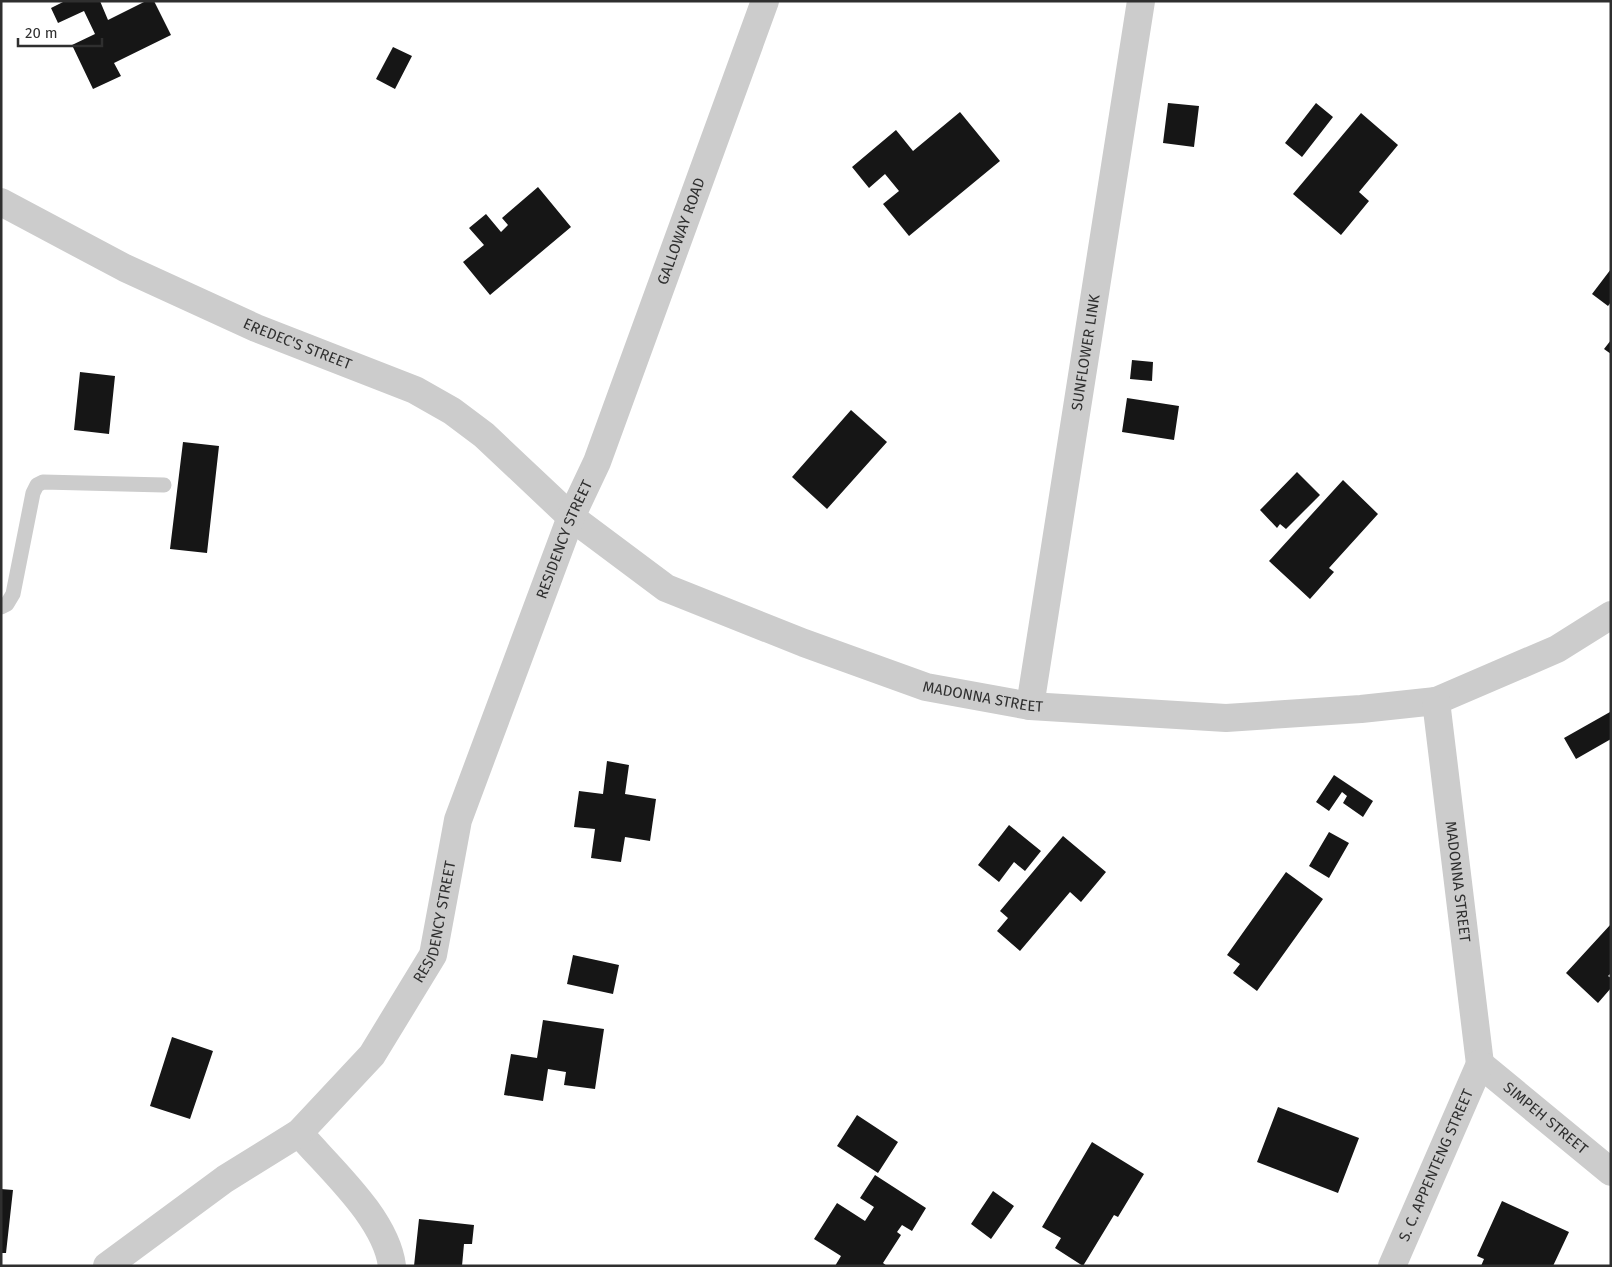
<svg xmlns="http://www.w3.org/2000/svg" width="1612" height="1267" font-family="'Fira Sans',sans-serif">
<rect width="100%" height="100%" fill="#fff"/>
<path fill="#161616" d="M 65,1 L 100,1 L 108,20 L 146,1 L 154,1 L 171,35 L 114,63 L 121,76 L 93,89 L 72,45 L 95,34 L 84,11 L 58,23 L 51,8 Z
M 393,47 L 412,56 L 395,89 L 376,79 Z
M 1168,103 L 1199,106 L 1194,147 L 1163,143 Z
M 1316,103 L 1333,117 L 1302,157 L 1285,143 Z
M 960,112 L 1000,161 L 909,236 L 883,204 L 899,191 L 885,174 L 869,188 L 852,167 L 896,130 L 913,151 Z
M 1361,113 L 1398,145 L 1359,192 L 1369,201 L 1341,235 L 1293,194 Z
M 538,187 L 571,227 L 490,295 L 463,262 L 484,245 L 469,228 L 486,214 L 501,232 L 508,225 L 502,218 Z
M 1611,269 L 1611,302 L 1608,306 L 1592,294 Z
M 1611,340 L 1611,354 L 1604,349 Z
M 1132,360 L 1153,362 L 1152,381 L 1130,379 Z
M 80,372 L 115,376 L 109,434 L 74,430 Z
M 1127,398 L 1179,406 L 1174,440 L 1122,432 Z
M 851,410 L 887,442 L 827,509 L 792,477 Z
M 183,442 L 219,446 L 207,553 L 170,549 Z
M 1297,472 L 1320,495 L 1286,529 L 1280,524 L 1277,528 L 1260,510 Z
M 1343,480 L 1378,514 L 1329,568 L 1334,572 L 1310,599 L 1269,561 Z
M 1610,712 L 1611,739 L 1576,759 L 1564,738 Z
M 607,761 L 629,765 L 625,794 L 656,799 L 650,841 L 625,837 L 621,862 L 591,858 L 595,829 L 574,827 L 579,791 L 603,794 Z
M 1334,775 L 1373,801 L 1363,817 L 1343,803 L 1347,796 L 1342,792 L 1329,811 L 1316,802 Z
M 1009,825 L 1041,851 L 1025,871 L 1014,862 L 999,882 L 978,865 Z
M 1329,832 L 1349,843 L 1329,878 L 1309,866 Z
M 1063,836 L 1106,872 L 1081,902 L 1070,892 L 1020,951 L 997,931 L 1008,918 L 1000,911 Z
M 1286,872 L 1323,899 L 1257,991 L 1233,973 L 1240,964 L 1227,955 Z
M 1611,924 L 1611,973 L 1608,976 L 1611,978 L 1611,988 L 1598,1003 L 1566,973 Z
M 573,955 L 619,965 L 613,994 L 567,984 Z
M 543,1020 L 604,1029 L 595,1089 L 564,1085 L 566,1072 L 548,1069 L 543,1101 L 504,1095 L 511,1054 L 537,1058 Z
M 172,1037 L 213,1051 L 190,1119 L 150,1106 Z
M 1278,1107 L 1359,1138 L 1338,1193 L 1257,1162 Z
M 857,1115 L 898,1142 L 878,1173 L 837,1146 Z
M 1092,1142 L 1144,1174 L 1118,1217 L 1114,1215 L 1083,1266 L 1055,1248 L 1061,1238 L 1042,1227 Z
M 875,1175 L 926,1208 L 912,1231 L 902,1225 L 897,1232 L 901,1235 L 883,1263 L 887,1266 L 835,1266 L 841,1256 L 814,1239 L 837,1203 L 865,1221 L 874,1207 L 860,1198 Z
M 1,1189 L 13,1190 L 6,1253 L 1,1253 Z
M 993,1191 L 1014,1206 L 991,1239 L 971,1224 Z
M 1502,1201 L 1569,1232 L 1553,1266 L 1481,1266 L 1484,1259 L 1477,1256 Z
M 419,1219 L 474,1225 L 472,1244 L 464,1244 L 462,1266 L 414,1266 Z"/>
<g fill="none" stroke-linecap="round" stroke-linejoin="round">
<path stroke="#ccc" stroke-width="15" d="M 1,607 L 7,604 L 13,594 L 33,493 L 37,485 L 43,482 L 164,485"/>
<g stroke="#ccc" stroke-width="28">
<path id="s1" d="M 1,202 L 125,268 L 256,328 L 415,390 L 452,411 L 484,435 L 571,517 L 666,588 L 804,643 L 926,687 L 1030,706 L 1226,718 L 1361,709 L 1436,701 L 1557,649 L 1611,615"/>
<path id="s2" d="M 1436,701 L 1480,1064"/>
<path id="s3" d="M 1030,706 L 1141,1"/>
<path id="s4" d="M 1480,1064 L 1611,1172"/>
<path d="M 299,1133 C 330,1169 386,1218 392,1266"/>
<path id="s5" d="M 107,1266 L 225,1179 L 299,1133 L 372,1055 L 433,955 L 458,820 L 571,517 L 597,462 L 765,1"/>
<path id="s6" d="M 1392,1266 L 1480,1064"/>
</g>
</g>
<g text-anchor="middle" stroke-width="5" stroke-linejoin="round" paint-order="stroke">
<g font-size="15" fill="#2f2f2f" stroke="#fff">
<text dy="5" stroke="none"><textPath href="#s5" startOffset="1225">GALLOWAY ROAD</textPath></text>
<text dy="5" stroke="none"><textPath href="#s1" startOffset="329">EREDEC'S STREET</textPath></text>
<text dy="5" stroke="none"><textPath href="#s3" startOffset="358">SUNFLOWER LINK</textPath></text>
<text dy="5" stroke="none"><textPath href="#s5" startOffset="895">RESIDENCY STREET</textPath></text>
<text dy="5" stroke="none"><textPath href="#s1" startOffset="1112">MADONNA STREET</textPath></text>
<text dy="5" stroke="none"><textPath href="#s2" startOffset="182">MADONNA STREET</textPath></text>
<text dy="5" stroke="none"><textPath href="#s5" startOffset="490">RESIDENCY STREET</textPath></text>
<text dy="5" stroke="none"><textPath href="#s4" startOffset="85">SIMPEH STREET</textPath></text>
<text dy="5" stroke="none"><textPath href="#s6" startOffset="110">S. C. APPENTENG STREET</textPath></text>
</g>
</g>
<rect width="1612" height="1267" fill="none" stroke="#2f2f2f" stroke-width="5"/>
<path d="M18 38v8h84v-8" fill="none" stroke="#2f2f2f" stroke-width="2.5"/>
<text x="25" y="38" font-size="15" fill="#2f2f2f" stroke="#ffffff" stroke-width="4" paint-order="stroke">20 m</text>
</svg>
